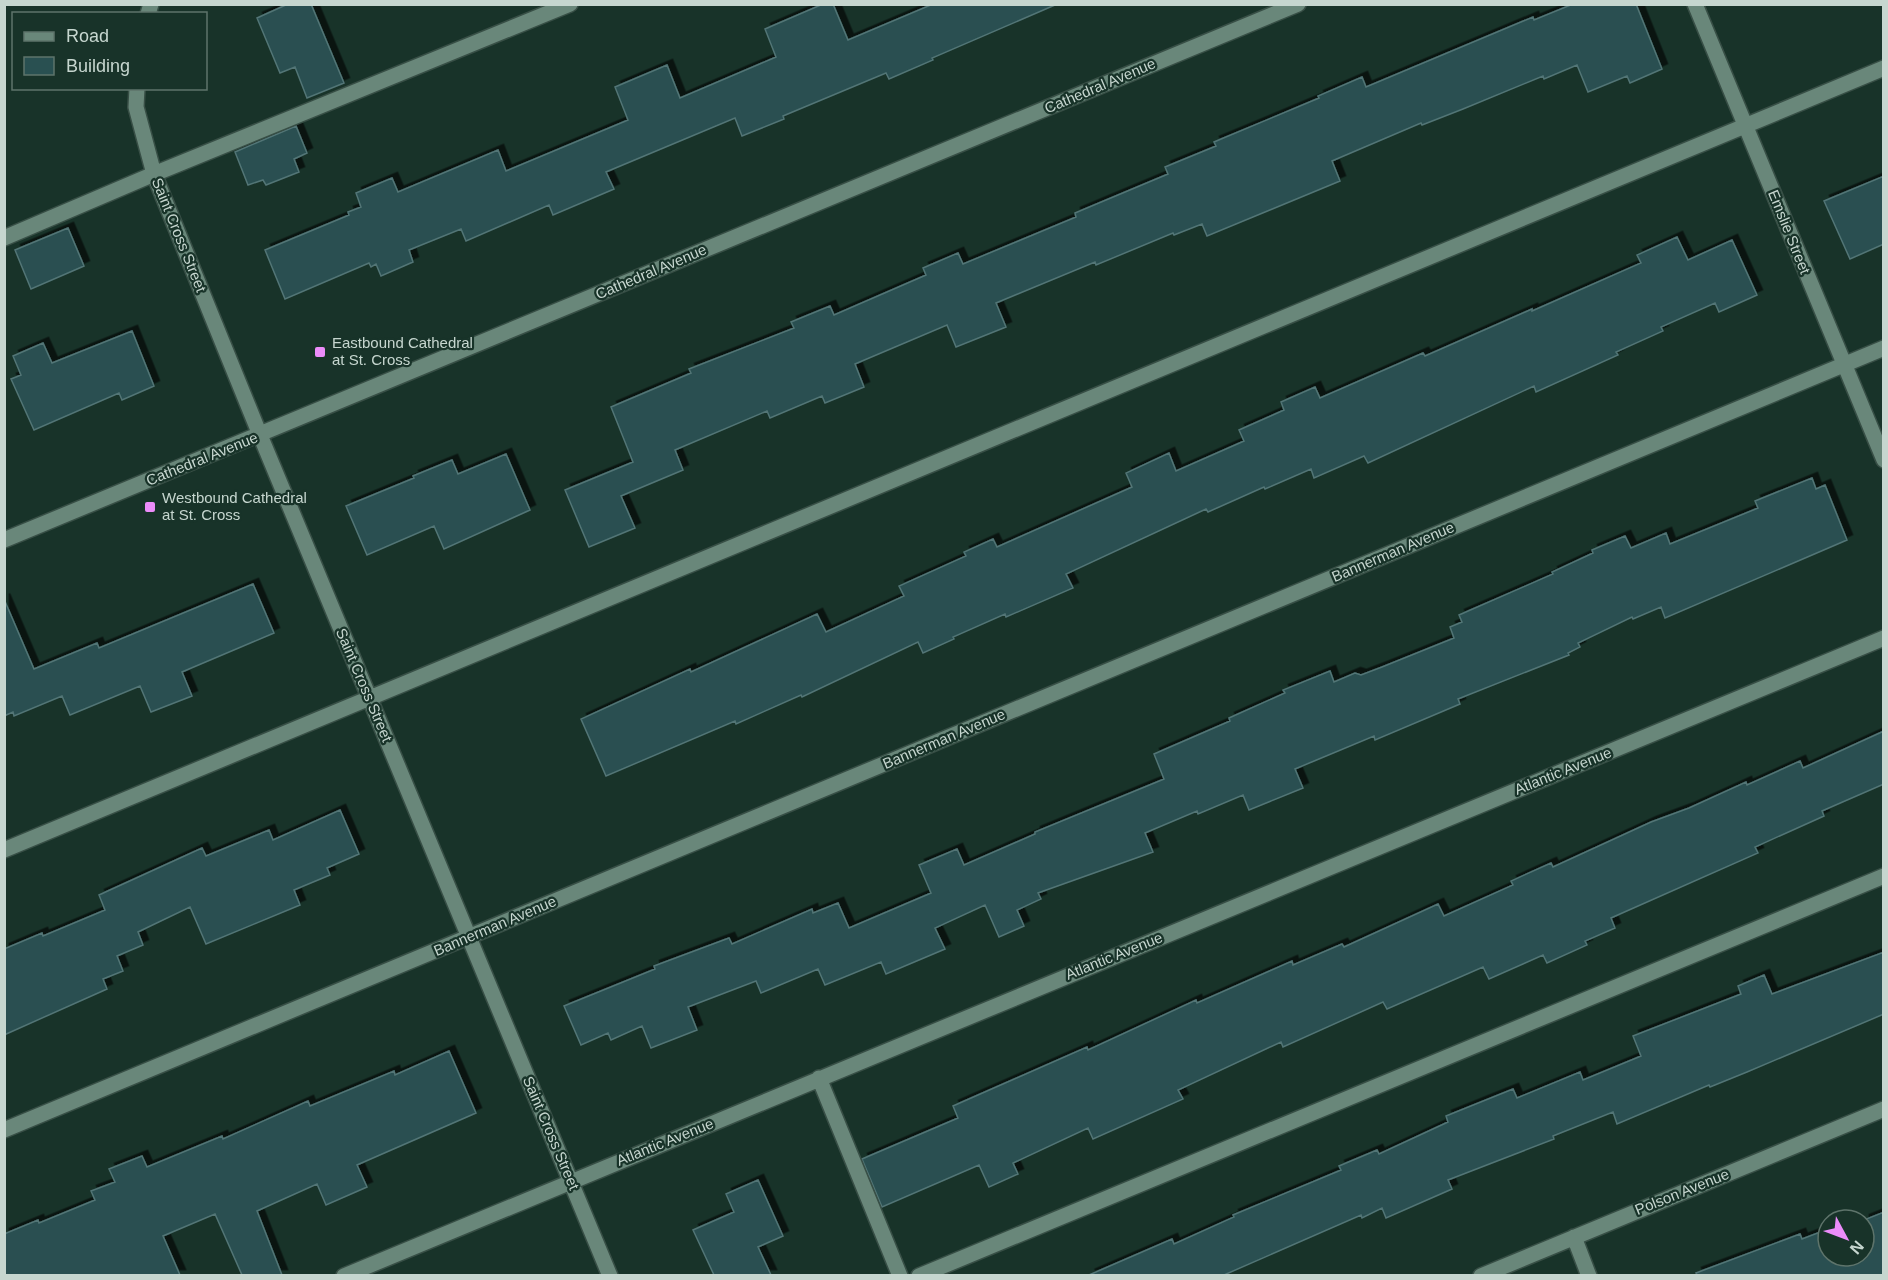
<svg xmlns="http://www.w3.org/2000/svg" width="1888" height="1280" font-family="Helvetica,sans-serif">
<defs>
<filter id="shadow"><feDropShadow dx="5.5" dy="-5.5" stdDeviation="0" flood-color="#0009"/></filter>
</defs>
<rect width="100%" height="100%" fill="#183329"/>
<path fill="#295051" stroke="#527576" stroke-width="1.5" filter="url(#shadow)" d="M 288,4 L 311,4 L 344,83 L 307,98 L 295,67 L 280,73 L 257,18 Z
M 823,4 L 833,4 L 848,40 L 933,4 L 1055,5 L 932,58 L 933,60 L 889,79 L 886,73 L 783,116 L 784,119 L 742,136 L 735,118 L 606,172 L 614,189 L 553,215 L 549,205 L 466,241 L 461,229 L 409,250 L 413,262 L 381,276 L 376,264 L 371,267 L 369,263 L 285,299 L 265,250 L 349,215 L 348,212 L 361,207 L 356,193 L 392,178 L 398,192 L 498,150 L 506,171 L 628,120 L 615,87 L 667,65 L 680,98 L 776,57 L 765,29 Z
M 1573,4 L 1636,4 L 1662,69 L 1630,83 L 1627,76 L 1588,92 L 1577,65 L 1544,79 L 1543,76 L 1463,109 L 1422,125 L 1421,123 L 1332,161 L 1340,181 L 1207,236 L 1202,224 L 1174,235 L 1173,233 L 1096,265 L 1095,262 L 996,303 L 1006,327 L 956,347 L 947,325 L 855,364 L 864,387 L 825,403 L 822,396 L 770,418 L 767,411 L 675,450 L 683,470 L 621,496 L 635,528 L 589,547 L 565,490 L 633,462 L 611,407 L 691,373 L 689,369 L 794,328 L 791,322 L 830,306 L 834,315 L 926,275 L 923,268 L 958,253 L 963,264 L 1076,217 L 1075,213 L 1168,174 L 1165,167 L 1216,146 L 1214,142 L 1319,98 L 1318,96 L 1362,77 L 1366,87 L 1533,17 L 1534,20 Z
M 296,126 L 307,153 L 294,159 L 299,172 L 266,185 L 263,180 L 248,185 L 235,152 Z
M 1884,176 L 1884,244 L 1850,259 L 1824,201 Z
M 68,228 L 84,266 L 31,289 L 15,250 Z
M 1677,237 L 1688,260 L 1732,240 L 1757,295 L 1719,312 L 1715,303 L 1661,327 L 1663,331 L 1616,352 L 1618,355 L 1536,392 L 1534,386 L 1368,463 L 1364,456 L 1314,478 L 1311,469 L 1265,489 L 1264,487 L 1208,512 L 1206,509 L 1066,574 L 1073,588 L 1006,617 L 1005,614 L 953,637 L 954,639 L 923,653 L 918,642 L 802,697 L 801,695 L 736,724 L 735,721 L 606,776 L 581,719 L 690,669 L 691,672 L 817,614 L 826,632 L 904,596 L 899,586 L 966,556 L 964,552 L 993,539 L 997,547 L 1132,487 L 1126,473 L 1169,453 L 1176,471 L 1244,441 L 1239,430 L 1284,410 L 1281,402 L 1315,387 L 1320,398 L 1423,353 L 1425,356 L 1532,309 L 1532,311 L 1641,263 L 1637,255 Z
M 132,331 L 154,386 L 122,400 L 119,393 L 34,430 L 11,379 L 21,375 L 13,356 L 43,343 L 52,363 Z
M 506,454 L 530,510 L 444,549 L 434,526 L 367,555 L 346,506 L 414,478 L 413,476 L 452,460 L 458,474 Z
M 1812,478 L 1816,489 L 1825,485 L 1847,540 L 1665,618 L 1661,607 L 1633,619 L 1632,617 L 1578,643 L 1580,647 L 1568,653 L 1569,655 L 1458,699 L 1460,704 L 1375,740 L 1374,736 L 1295,769 L 1303,788 L 1249,810 L 1243,795 L 1198,814 L 1197,811 L 1145,833 L 1153,852 L 1038,893 L 1041,899 L 1017,910 L 1024,926 L 999,937 L 985,905 L 935,928 L 945,949 L 886,974 L 881,962 L 825,985 L 818,969 L 761,993 L 756,981 L 688,1007 L 697,1030 L 651,1048 L 642,1026 L 611,1040 L 608,1033 L 581,1045 L 564,1006 L 655,969 L 654,966 L 729,938 L 732,944 L 812,909 L 813,913 L 838,903 L 849,928 L 931,893 L 919,865 L 957,849 L 964,865 L 1035,834 L 1035,832 L 1164,779 L 1154,754 L 1230,721 L 1229,718 L 1285,693 L 1283,690 L 1330,671 L 1334,682 L 1355,673 L 1361,675 L 1382,667 L 1454,638 L 1450,627 L 1462,622 L 1459,615 L 1553,574 L 1552,572 L 1593,553 L 1592,550 L 1625,536 L 1631,548 L 1666,533 L 1670,544 L 1758,508 L 1755,501 Z
M 253,584 L 274,633 L 182,672 L 192,696 L 151,712 L 140,686 L 70,715 L 62,696 L 14,716 L 13,712 L 4,716 L 4,599 L 34,669 L 97,643 L 99,648 Z
M 1884,731 L 1884,784 L 1822,811 L 1824,816 L 1755,847 L 1758,853 L 1611,918 L 1615,928 L 1585,941 L 1587,945 L 1547,963 L 1543,955 L 1489,979 L 1483,967 L 1387,1009 L 1383,1002 L 1283,1047 L 1281,1042 L 1178,1090 L 1183,1099 L 1093,1139 L 1088,1128 L 1013,1163 L 1018,1174 L 989,1187 L 979,1165 L 882,1207 L 862,1159 L 958,1118 L 953,1106 L 1087,1047 L 1088,1050 L 1196,1000 L 1197,1003 L 1292,961 L 1293,965 L 1342,944 L 1344,947 L 1438,904 L 1444,916 L 1513,885 L 1511,881 L 1551,863 L 1553,867 L 1651,822 L 1689,808 L 1746,782 L 1747,785 L 1800,761 L 1803,768 Z
M 340,810 L 359,854 L 327,868 L 330,875 L 294,890 L 300,905 L 206,944 L 190,907 L 138,932 L 143,945 L 117,956 L 123,971 L 103,979 L 107,989 L 4,1035 L 4,949 L 42,933 L 43,936 L 105,910 L 99,895 L 202,848 L 206,856 L 269,830 L 273,840 Z
M 1884,952 L 1884,1014 L 1747,1072 L 1710,1087 L 1709,1085 L 1617,1124 L 1613,1112 L 1553,1136 L 1554,1139 L 1448,1180 L 1452,1189 L 1386,1218 L 1382,1208 L 1362,1218 L 1361,1215 L 1224,1275 L 1089,1275 L 1172,1239 L 1174,1244 L 1234,1217 L 1233,1215 L 1341,1170 L 1339,1166 L 1377,1150 L 1379,1154 L 1448,1122 L 1446,1116 L 1513,1089 L 1517,1098 L 1580,1072 L 1583,1080 L 1641,1056 L 1633,1036 L 1741,994 L 1738,986 L 1764,975 L 1772,994 Z
M 449,1051 L 476,1113 L 357,1165 L 367,1187 L 326,1205 L 317,1184 L 257,1211 L 282,1275 L 242,1275 L 215,1214 L 163,1236 L 180,1275 L 4,1275 L 4,1234 L 38,1220 L 39,1223 L 95,1200 L 91,1191 L 115,1182 L 109,1169 L 142,1156 L 147,1167 L 222,1136 L 223,1139 L 308,1101 L 310,1106 L 394,1071 L 395,1075 Z
M 758,1180 L 783,1236 L 758,1247 L 771,1275 L 714,1275 L 693,1230 L 734,1212 L 726,1194 Z
M 1884,1212 L 1884,1275 L 1697,1275 L 1696,1273 L 1800,1234 L 1802,1239 L 1828,1229 L 1828,1256 L 1864,1256 L 1864,1220 Z"/>
<g fill="none" stroke-linecap="round" stroke-linejoin="round">
<g stroke="#384f46" stroke-width="18">
<path id="minor" d="M 1695,4 L 1884,460
M 148,14 L 151,4
M 137,88 L 136,107 L 154,174 L 260,435 L 610,1276
M 4,238 L 154,174 L 570,4
M 4,540 L 1298,4
M 4,850 L 1884,68
M 819,1078 L 900,1276
M 4,1130 L 1884,348
M 1574,1237 L 1589,1276
M 344,1276 L 1884,638
M 919,1276 L 1884,876
M 1481,1276 L 1884,1109"/>
</g>
<use href="#minor" stroke="#69877a" stroke-width="15"/>
</g>
<g fill="#ec8cfa" stroke="#183329" stroke-width="2">
<rect x="314" y="346" width="12" height="12" rx="3"/>
<rect x="144" y="501" width="12" height="12" rx="3"/>
</g>
<g text-anchor="middle" stroke-width="4.5" stroke-linejoin="round" paint-order="stroke">
<g font-size="15" fill="#c6d6cf" stroke="#183329">
<text transform="translate(1100 86) rotate(-23)" y="5">Cathedral Avenue</text>
<text transform="translate(1789 232) rotate(68)" y="5">Emslie Street</text>
<text transform="translate(179 235) rotate(68)" y="5">Saint Cross Street</text>
<text transform="translate(651 272) rotate(-23)" y="5">Cathedral Avenue</text>
<text transform="translate(202 459) rotate(-22)" y="5">Cathedral Avenue</text>
<text transform="translate(1393 552) rotate(-23)" y="5">Bannerman Avenue</text>
<text transform="translate(364 685) rotate(67)" y="5">Saint Cross Street</text>
<text transform="translate(944 739) rotate(-23)" y="5">Bannerman Avenue</text>
<text transform="translate(1563 771) rotate(-22)" y="5">Atlantic Avenue</text>
<text transform="translate(495 926) rotate(-23)" y="5">Bannerman Avenue</text>
<text transform="translate(1114 956) rotate(-22)" y="5">Atlantic Avenue</text>
<text transform="translate(551 1133) rotate(67)" y="5">Saint Cross Street</text>
<text transform="translate(665 1142) rotate(-22)" y="5">Atlantic Avenue</text>
<text transform="translate(1682 1192) rotate(-22)" y="5">Polson Avenue</text>
</g>
<g font-size="15" fill="#c6d6cf" stroke="#183329" text-anchor="start">
<text x="332" y="348">Eastbound Cathedral<tspan x="332" dy="17">at St. Cross</tspan></text>
<text x="162" y="503">Westbound Cathedral<tspan x="162" dy="17">at St. Cross</tspan></text>
</g>
</g>
<rect width="1888" height="1280" fill="none" stroke="#c6d6cf" stroke-width="12"/>
<rect x="12" y="12" width="195" height="78" fill="#183329" stroke="#5e746b" stroke-width="1.5"/>
<rect x="24" y="32" width="30" height="9" fill="#69877a" stroke="#5e746b" stroke-width="1.5"/>
<text x="66" y="42" font-size="18" fill="#c6d6cf">Road</text>
<rect x="24" y="57" width="30" height="18" fill="#295051" stroke="#5e746b" stroke-width="1.5"/>
<text x="66" y="72" font-size="18" fill="#c6d6cf">Building</text>
<g transform="translate(1846 1238) rotate(131)"><circle r="28" fill="#183329" stroke="#5e746b" stroke-width="1.5"/>
<path d="M0-4.5L10 22L0 15L-10 22Z" fill="#ec8cfa"/>
<text y="-9" font-size="16" font-weight="bold" text-anchor="middle" fill="#c6d6cf">N</text>
</g>
</svg>
